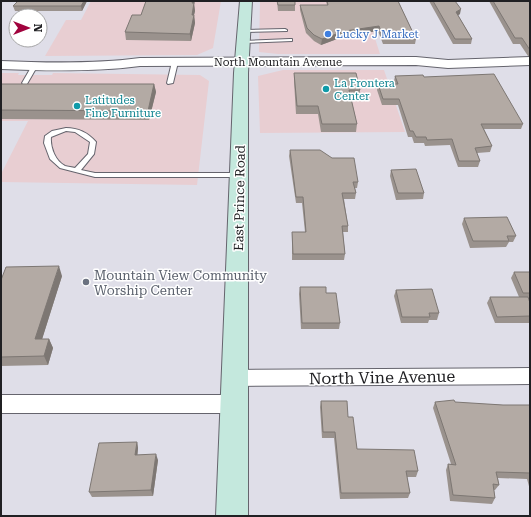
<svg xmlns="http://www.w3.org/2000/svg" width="531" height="517" font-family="'Roboto Serif',serif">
<rect width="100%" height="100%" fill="#dfdee8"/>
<path fill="#e8ced2" d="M 91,1 L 221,1 L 213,48 L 197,55 L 45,56 L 66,20 L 81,20 Z
M 260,1 L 363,1 L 380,54 L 278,54 L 259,52 Z
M 283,70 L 384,70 L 405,132 L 260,133 L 258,76 Z
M 1,73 L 19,73 L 18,75 L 52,75 L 53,73 L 200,75 L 209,81 L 197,185 L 1,182 L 1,174 L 28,121 L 1,121 Z"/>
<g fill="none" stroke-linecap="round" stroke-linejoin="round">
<g stroke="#65646d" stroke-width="2">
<path id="service" d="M 285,29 L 287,30 L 287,31 L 244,32 L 242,31 L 244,30 Z
M 290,39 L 292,39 L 292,41 L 243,43 L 241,42 L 243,41 Z
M 175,60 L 178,62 L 173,83 L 168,84 L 167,83 L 172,62 Z
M 33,64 L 38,65 L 27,84 L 23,84 L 22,83 Z
M 66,128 C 79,128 88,133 96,142 L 94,154 L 81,170 L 95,173 L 239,173 L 242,175 L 239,177 L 95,177 L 60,168 L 50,159 L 44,143 L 45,136 L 52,131 ZM 66,131 L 75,132 L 90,142 L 88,154 L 75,168 C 72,167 68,167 65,166 C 55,161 50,147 51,137 Z"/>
</g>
<g stroke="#65646d" stroke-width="2">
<path id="minor" d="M 530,368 L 530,384 L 235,386 L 228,384 L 225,378 L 228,372 L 235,370 Z
M 1,395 L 234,395 L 241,398 L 244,404 L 241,410 L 234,413 L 1,413 Z"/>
</g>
<g stroke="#65646d" stroke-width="2">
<path id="tertiary" d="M 416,57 L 448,60 L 530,57 L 530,65 L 448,68 L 416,65 L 140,66 C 94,72 47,71 1,69 L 1,61 C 47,63 94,64 140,58 Z"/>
</g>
<g stroke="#65646d" stroke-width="2">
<path id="secondary" d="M 240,1 L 252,1 L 248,73 L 248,516 L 216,516 L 234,73 Z"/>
</g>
<use href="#service" fill="#fff" fill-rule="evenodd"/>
<use href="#minor" fill="#fff" fill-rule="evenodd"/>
<use href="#tertiary" fill="#fff" fill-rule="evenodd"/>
<use href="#secondary" fill="#c4e8dd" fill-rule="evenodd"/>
</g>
<path fill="#9a928d" d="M 87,1 L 82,11 L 15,11 L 13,6 Z
M 146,1 L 195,1 L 194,4 L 195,11 L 194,15 L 195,23 L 191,41 L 126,40 L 125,32 L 141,15 Z
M 277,1 L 295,1 L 295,11 L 278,11 Z
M 326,1 L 398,1 L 416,39 L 415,44 L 383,44 L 378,31 L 345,36 L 321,45 L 314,41 L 306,33 L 300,10 L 300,5 L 327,5 Z
M 429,1 L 455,1 L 460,14 L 458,15 L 472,39 L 471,44 L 453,44 Z
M 489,1 L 530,1 L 530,56 L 528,56 L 520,44 L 513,44 Z
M 294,73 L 360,90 L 360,98 L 351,98 L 357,124 L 356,132 L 321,132 L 318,114 L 296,114 L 294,81 Z
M 395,76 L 424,77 L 523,124 L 521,129 L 484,129 L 492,146 L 490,152 L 477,153 L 480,161 L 478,167 L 458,167 L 450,145 L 425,146 L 424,143 L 414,143 L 412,137 L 408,137 L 398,105 L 382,105 L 377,90 L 378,84 L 395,84 L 394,81 Z
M 1,84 L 154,84 L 156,92 L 149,120 L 1,119 Z
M 290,150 L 358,182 L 357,188 L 355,188 L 356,193 L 355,199 L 344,199 L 348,226 L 348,232 L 343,232 L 345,254 L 344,260 L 292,260 L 292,232 L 305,232 L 302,203 L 296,203 L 289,156 Z
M 391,170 L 424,193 L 423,199 L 396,200 L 390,176 Z
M 464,218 L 516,236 L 513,242 L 509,242 L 506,247 L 470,248 L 462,224 Z
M 514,272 L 530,272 L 530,299 L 528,299 L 530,303 L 530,323 L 495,323 L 487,303 L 490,297 L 519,297 L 511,278 Z
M 62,276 L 42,339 L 49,339 L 53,348 L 48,365 L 1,366 L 1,280 Z
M 300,287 L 326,293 L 340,323 L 339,329 L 301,329 L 299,294 Z
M 396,290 L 439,313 L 437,320 L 429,320 L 428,323 L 401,323 L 394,296 Z
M 321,401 L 348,417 L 357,449 L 418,471 L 416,477 L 407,477 L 410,493 L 408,498 L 340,499 L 334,438 L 322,438 L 320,407 Z
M 435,402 L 503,405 L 530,405 L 530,490 L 527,479 L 498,478 L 499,485 L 495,490 L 494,490 L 495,498 L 492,504 L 450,501 L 446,470 L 448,464 L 451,464 L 433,408 Z
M 137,442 L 138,448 L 137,455 L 158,460 L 153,496 L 92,497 L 89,492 Z"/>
<path fill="#7d7773" d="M 84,1 L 87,1 L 82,11 L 81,6 Z
M 193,1 L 195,1 L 194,4 L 195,11 L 192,23 L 192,15 Z
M 461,9 L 460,14 L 455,17 L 456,12 Z
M 194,15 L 195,23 L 191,41 L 190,34 Z
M 379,26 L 378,31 L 345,36 L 321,45 L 322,39 L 345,31 Z
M 154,84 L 156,92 L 149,120 L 148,111 Z
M 59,266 L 62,276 L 39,349 L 35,339 Z
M 49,339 L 53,348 L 48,365 L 44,356 Z
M 137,442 L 138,448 L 137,461 L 135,455 Z
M 156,454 L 158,460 L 153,496 L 151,490 Z"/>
<path fill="#b3aaa4" stroke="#7d7773" d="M 18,1 L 84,1 L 81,6 L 13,6 Z
M 146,1 L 193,1 L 192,3 L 194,3 L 192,15 L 194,15 L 190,34 L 125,32 L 132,15 L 141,15 Z
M 277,1 L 295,1 L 295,5 L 278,5 Z
M 327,1 L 398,1 L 416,39 L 384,39 L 379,26 L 345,31 L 322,39 L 314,35 L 307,28 L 300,5 L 328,5 Z
M 433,1 L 455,1 L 461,9 L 456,12 L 472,39 L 455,39 Z
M 493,1 L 530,1 L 530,50 L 522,38 L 515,38 Z
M 294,73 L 356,73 L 360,90 L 349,90 L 357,124 L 322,124 L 318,106 L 297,106 Z
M 494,74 L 523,124 L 481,124 L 492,146 L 475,148 L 480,161 L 459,161 L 452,139 L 427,140 L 426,137 L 416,137 L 413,131 L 410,131 L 399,99 L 383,99 L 378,84 L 398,84 L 395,76 L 423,75 L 424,77 Z
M 1,84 L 154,84 L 148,111 L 1,110 Z
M 290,150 L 320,150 L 332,158 L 354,158 L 358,182 L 353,182 L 356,193 L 342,193 L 348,226 L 342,226 L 345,254 L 293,254 L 292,232 L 306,232 L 303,197 L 296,197 Z
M 416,169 L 424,193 L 398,193 L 391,170 Z
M 507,217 L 516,236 L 507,236 L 509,241 L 473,241 L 464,218 Z
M 59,266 L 35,339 L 49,339 L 44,356 L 1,357 L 1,280 L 6,267 Z
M 514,272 L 530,272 L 530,293 L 523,293 Z
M 300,287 L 326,287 L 326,293 L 336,293 L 340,323 L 302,323 Z
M 432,289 L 439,313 L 429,313 L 430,317 L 402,317 L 396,290 Z
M 490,297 L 528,297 L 530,303 L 530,316 L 497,317 Z
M 454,400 L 455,402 L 503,405 L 530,405 L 530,473 L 496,472 L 499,485 L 493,484 L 495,498 L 453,495 L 448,464 L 456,465 L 435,402 Z
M 321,401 L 347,401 L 348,417 L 353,417 L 357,449 L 414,450 L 418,471 L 406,471 L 410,493 L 341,493 L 335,432 L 323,432 Z
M 137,442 L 135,455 L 156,454 L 151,490 L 89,492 L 99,443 Z"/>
<circle fill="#3f7fe0" stroke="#fff" stroke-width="1.5" cx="328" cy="34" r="4"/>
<g fill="#0f9aa8" stroke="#fff" stroke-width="1.5">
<circle cx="326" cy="89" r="4"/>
<circle cx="77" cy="106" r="4"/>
</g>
<circle fill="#6b7280" stroke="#fff" stroke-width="1.5" cx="86" cy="282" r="4"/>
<g text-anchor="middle" stroke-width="3" stroke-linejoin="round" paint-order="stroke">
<g font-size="11" fill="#366cbe" stroke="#fff" text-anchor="start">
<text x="336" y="38">Lucky J Market</text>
</g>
<g font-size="11" fill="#202023" stroke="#fff">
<text x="278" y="66">North Mountain Avenue</text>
</g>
<g font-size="11" fill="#0d838f" stroke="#fff" text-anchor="start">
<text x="334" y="87">La Frontera<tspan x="334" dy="13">Center</tspan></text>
<text x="85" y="104">Latitudes<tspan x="85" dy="13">Fine Furniture</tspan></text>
</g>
<g font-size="13" fill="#202023" stroke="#fff">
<text transform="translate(239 198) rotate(-89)" y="5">East Prince Road</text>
</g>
<g font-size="13" fill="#5b616d" stroke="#fff" text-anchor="start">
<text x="94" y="280">Mountain View Community<tspan x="94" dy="15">Worship Center</tspan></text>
</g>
<g font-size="16" fill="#202023" stroke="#fff">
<text transform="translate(382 377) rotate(-1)" y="6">North Vine Avenue</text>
</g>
</g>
<rect width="531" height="517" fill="none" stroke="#202023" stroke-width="4"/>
<g transform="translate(28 28) rotate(90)"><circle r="19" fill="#ffffff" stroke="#a6a6a7"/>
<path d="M0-3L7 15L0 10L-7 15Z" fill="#a1033e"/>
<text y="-6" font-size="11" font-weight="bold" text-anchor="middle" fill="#202023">N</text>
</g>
</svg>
